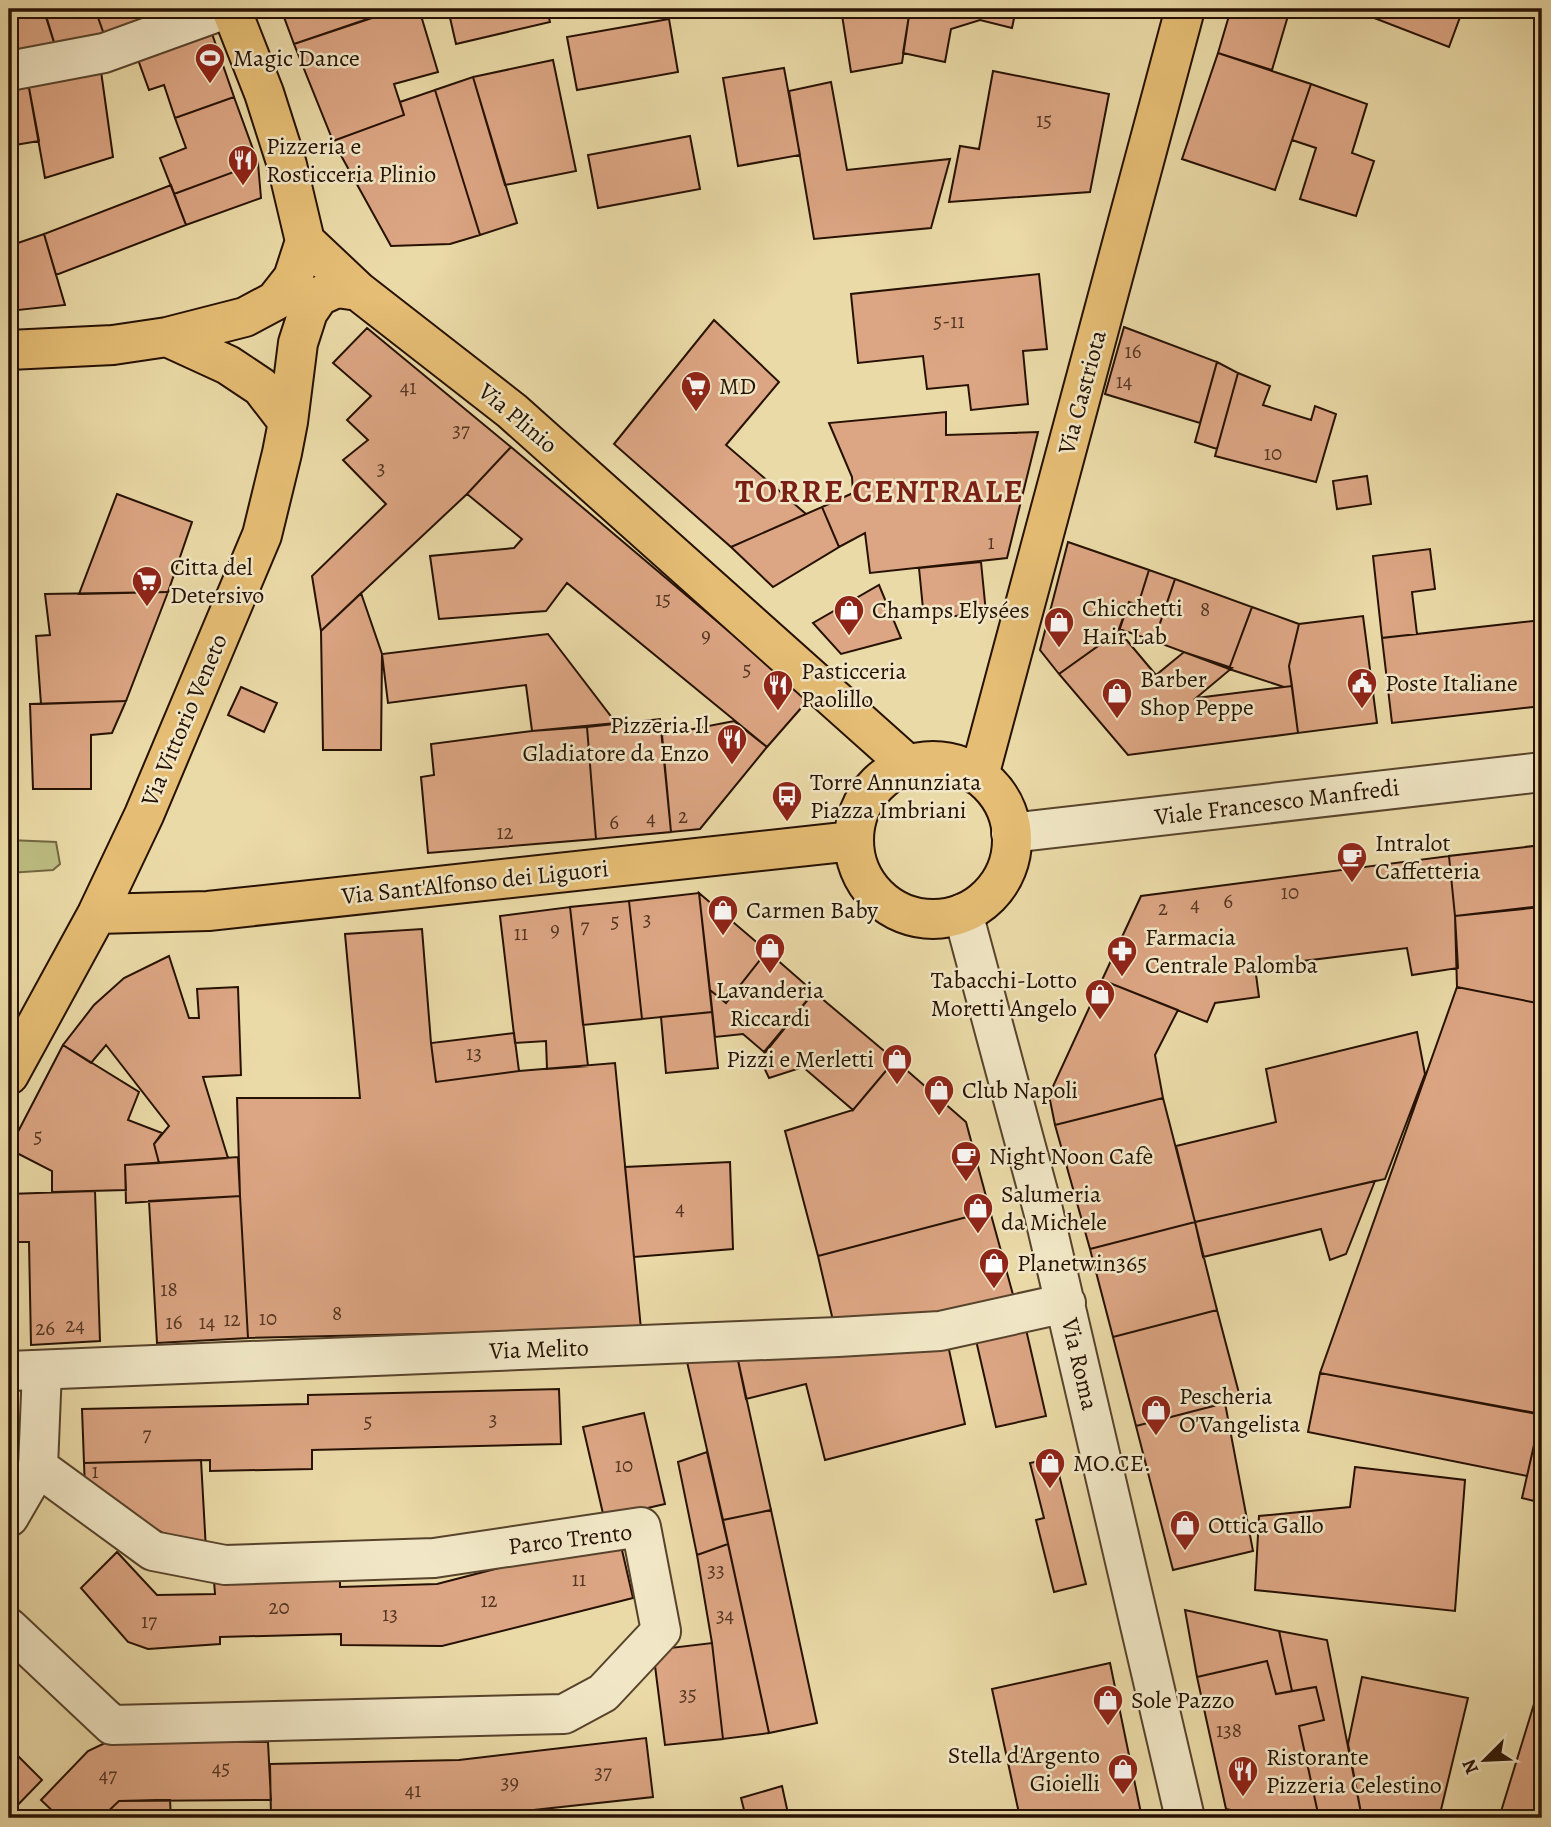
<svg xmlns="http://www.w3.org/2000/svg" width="1551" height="1827" font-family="Alegreya,serif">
<rect width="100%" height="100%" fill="#eadaa7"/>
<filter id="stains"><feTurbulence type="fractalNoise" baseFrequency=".00286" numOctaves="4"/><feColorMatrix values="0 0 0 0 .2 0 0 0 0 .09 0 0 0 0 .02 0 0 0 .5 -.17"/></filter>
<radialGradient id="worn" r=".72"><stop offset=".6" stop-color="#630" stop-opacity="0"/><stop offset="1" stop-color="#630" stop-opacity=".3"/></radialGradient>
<path fill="#bdbd82" stroke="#726742" stroke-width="2" d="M 9,840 L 56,842 L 60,864 L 53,870 L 9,873 Z"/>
<path fill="#dca583" stroke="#261103" stroke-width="2" d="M 44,9 L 95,9 L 106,40 L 57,52 Z
M 95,9 L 191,9 L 106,40 Z
M 281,9 L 387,9 L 388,12 L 294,44 Z
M 407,9 L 419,9 L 438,72 L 394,84 L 404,115 L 333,141 L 294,44 L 372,18 Z
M 448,9 L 547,9 L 550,22 L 456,44 Z
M 841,9 L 910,9 L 902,63 L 851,72 Z
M 910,9 L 1016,9 L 1012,28 L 980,20 L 951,29 L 945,62 L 903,53 Z
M 1115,9 L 1143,9 L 1142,14 Z
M 1231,9 L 1290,9 L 1272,70 L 1218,53 Z
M 1351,9 L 1463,9 L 1449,47 Z
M 44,11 L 57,52 L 9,62 L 9,17 Z
M 669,19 L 678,72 L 577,90 L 567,37 Z
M 210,28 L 234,97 L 175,118 L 164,85 L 149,90 L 136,54 Z
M 1218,53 L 1311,84 L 1275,190 L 1182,159 Z
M 553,60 L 576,171 L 505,185 L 473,77 Z
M 100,64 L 113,157 L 45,178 L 27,77 Z
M 784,68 L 800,155 L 738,166 L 723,78 Z
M 993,71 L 1109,94 L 1090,192 L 949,202 L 960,146 L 979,149 Z
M 27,77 L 39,141 L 9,146 L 9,80 Z
M 473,77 L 517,223 L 480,235 L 435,90 Z
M 831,82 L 847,170 L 950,159 L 931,228 L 814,239 L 789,91 Z
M 1311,84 L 1367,104 L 1352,153 L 1374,161 L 1356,216 L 1300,199 L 1316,148 L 1292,140 Z
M 435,90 L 480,235 L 450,244 L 391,246 L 333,141 L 404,115 L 400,102 Z
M 234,97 L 258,163 L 174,194 L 160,158 L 186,148 L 175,118 Z
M 690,136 L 700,189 L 598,208 L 588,155 Z
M 258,163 L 261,198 L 186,225 L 174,194 Z
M 171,185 L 186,225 L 56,275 L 44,234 Z
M 44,234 L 65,305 L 9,311 L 9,246 Z
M 1039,274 L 1047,349 L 1023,351 L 1028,404 L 971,410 L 968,385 L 927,389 L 923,356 L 858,363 L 851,294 Z
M 714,320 L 779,382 L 726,445 L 806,514 L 731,547 L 614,444 Z
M 1124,327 L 1217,362 L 1200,423 L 1105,394 Z
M 367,328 L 511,447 L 467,494 L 321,631 L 312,576 L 386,504 L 343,460 L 368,440 L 347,420 L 371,396 L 333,363 Z
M 1217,362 L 1238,373 L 1217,449 L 1195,442 Z
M 1238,373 L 1270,386 L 1263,405 L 1311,420 L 1315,406 L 1336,414 L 1316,482 L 1215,456 Z
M 946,412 L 946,435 L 1038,432 L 1007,558 L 870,573 L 865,533 L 839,547 L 822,507 L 853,493 L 852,477 L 829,423 Z
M 511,447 L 809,699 L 767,747 L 567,583 L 546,611 L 439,619 L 430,556 L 514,548 L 522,539 L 467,494 Z
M 1367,476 L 1371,504 L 1337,509 L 1333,481 Z
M 117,494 L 192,522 L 168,592 L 79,594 Z
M 822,507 L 839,547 L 773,587 L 731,547 Z
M 1068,542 L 1149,570 L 1138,605 L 1129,602 L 1119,631 L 1059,674 L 1040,650 Z
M 1430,549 L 1435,589 L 1412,592 L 1417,634 L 1382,638 L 1373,556 Z
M 981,562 L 986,613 L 924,619 L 919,568 Z
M 1149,570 L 1175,579 L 1154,641 L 1119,629 L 1129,602 L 1138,605 Z
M 1175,579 L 1252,607 L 1229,669 L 1154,641 Z
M 879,585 L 901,638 L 841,654 L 813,623 Z
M 168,592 L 126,701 L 41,704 L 36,636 L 50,635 L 45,594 Z
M 361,593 L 382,654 L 381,750 L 323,750 L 321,631 Z
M 1252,607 L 1299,624 L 1289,666 L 1292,686 L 1284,687 L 1229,669 Z
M 1363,616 L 1377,723 L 1298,733 L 1289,666 L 1299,624 Z
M 1542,620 L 1542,706 L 1392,723 L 1382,638 Z
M 1119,631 L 1156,675 L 1184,652 L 1232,668 L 1196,698 L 1292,686 L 1298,733 L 1128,755 L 1059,674 Z
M 548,634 L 616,723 L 532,731 L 526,685 L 388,703 L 382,654 Z
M 241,687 L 277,703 L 264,732 L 228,715 Z
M 126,701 L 112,733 L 91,735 L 91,789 L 33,789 L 30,704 Z
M 660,719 L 671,832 L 596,839 L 587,727 Z
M 734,721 L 767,747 L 700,829 L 671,832 L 662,735 Z
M 587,727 L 596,839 L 428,853 L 421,777 L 434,775 L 431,744 L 532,731 Z
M 1542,845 L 1542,906 L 1455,916 L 1449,856 Z
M 1449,856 L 1455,916 L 1458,968 L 1412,975 L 1407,948 L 1255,967 L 1259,997 L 1215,1003 L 1207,1022 L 1102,980 L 1141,896 Z
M 699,893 L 767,951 L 726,1003 L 710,990 Z
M 699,893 L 712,1012 L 642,1019 L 629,901 Z
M 629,901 L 642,1019 L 583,1025 L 570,907 Z
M 570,907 L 588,1066 L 547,1069 L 546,1041 L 515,1043 L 500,916 Z
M 1542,907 L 1542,1004 L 1457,987 L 1455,916 Z
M 422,929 L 431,1043 L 436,1082 L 519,1071 L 615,1063 L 641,1329 L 248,1338 L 240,1196 L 237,1098 L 360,1098 L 345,934 Z
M 767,951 L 814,992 L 764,1052 L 743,1034 L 715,1037 L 710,990 L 726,1003 Z
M 169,956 L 189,1018 L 199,1018 L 197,989 L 238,987 L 241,1075 L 203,1077 L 228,1158 L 159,1163 L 154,1144 L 169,1126 L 106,1045 L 91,1063 L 63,1045 L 94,1005 L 124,978 Z
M 1102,980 L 1178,1010 L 1155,1055 L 1163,1098 L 1055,1125 L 1049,1095 Z
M 1457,987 L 1542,1004 L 1542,1415 L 1320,1373 Z
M 814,992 L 895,1060 L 853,1110 L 803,1067 L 769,1078 L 760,1059 Z
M 712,1012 L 718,1068 L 666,1073 L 661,1017 Z
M 1417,1032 L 1425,1074 L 1385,1179 L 1195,1222 L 1176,1146 L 1276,1122 L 1266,1069 Z
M 514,1033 L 519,1071 L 436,1082 L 431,1043 Z
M 63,1045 L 139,1092 L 128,1120 L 162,1133 L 154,1144 L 159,1163 L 125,1165 L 126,1190 L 52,1192 L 52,1171 L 9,1149 Z
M 895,1060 L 966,1122 L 990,1211 L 818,1256 L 785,1131 L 853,1110 Z
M 1163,1098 L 1195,1222 L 1090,1249 L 1055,1125 Z
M 238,1157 L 240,1196 L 126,1203 L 125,1165 Z
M 730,1162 L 733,1249 L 634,1257 L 625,1167 Z
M 1375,1181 L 1346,1254 L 1330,1260 L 1321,1229 L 1203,1257 L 1195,1222 Z
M 95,1191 L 100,1341 L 31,1345 L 29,1242 L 9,1242 L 9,1194 Z
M 240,1196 L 248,1338 L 157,1343 L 149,1201 Z
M 990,1211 L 1015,1302 L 936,1321 L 834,1325 L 818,1256 Z
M 1195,1222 L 1217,1310 L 1113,1337 L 1090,1249 Z
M 9,1261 L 14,1261 L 18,1347 L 9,1348 Z
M 1217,1310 L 1240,1397 L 1225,1403 L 1136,1426 L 1113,1337 Z
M 1025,1325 L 1046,1416 L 996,1427 L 975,1336 Z
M 948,1345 L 965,1424 L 825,1460 L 806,1384 L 746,1399 L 736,1351 Z
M 736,1351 L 771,1510 L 723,1520 L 685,1353 Z
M 1320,1373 L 1541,1414 L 1527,1476 L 1308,1432 Z
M 559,1389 L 561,1444 L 312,1450 L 312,1469 L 210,1471 L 210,1460 L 84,1463 L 82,1409 L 308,1404 L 308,1395 Z
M 1225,1403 L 1253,1551 L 1173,1570 L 1136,1426 Z
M 644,1413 L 665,1504 L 604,1518 L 583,1427 Z
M 1541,1414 L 1542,1415 L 1542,1503 L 1522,1498 Z
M 707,1452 L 728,1544 L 697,1555 L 678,1462 Z
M 1055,1458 L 1086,1584 L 1054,1592 L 1036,1520 L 1044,1518 L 1030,1463 Z
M 201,1460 L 206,1550 L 172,1538 L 85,1490 L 84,1463 Z
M 1355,1467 L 1465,1480 L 1455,1611 L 1255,1590 L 1259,1516 L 1350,1507 Z
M 771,1510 L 817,1723 L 769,1733 L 723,1520 Z
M 619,1537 L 633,1598 L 442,1646 L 341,1645 L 341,1634 L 220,1637 L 220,1644 L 148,1649 L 128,1642 L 81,1588 L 117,1552 L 157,1595 L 215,1594 L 214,1581 L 340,1579 L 340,1587 L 437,1584 Z
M 728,1544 L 769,1733 L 723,1739 L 712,1643 L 697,1555 Z
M 1185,1610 L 1279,1631 L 1292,1691 L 1276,1694 L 1267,1661 L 1197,1677 Z
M 1279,1631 L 1327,1640 L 1362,1818 L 1319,1818 L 1299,1726 L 1324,1720 L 1316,1687 L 1292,1691 Z
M 712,1643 L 723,1739 L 665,1745 L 653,1650 Z
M 1267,1661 L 1276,1694 L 1316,1687 L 1324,1720 L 1299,1726 L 1319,1818 L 1268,1818 L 1226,1809 L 1197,1677 Z
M 1110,1663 L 1142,1818 L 1020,1818 L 992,1689 Z
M 1362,1677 L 1468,1698 L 1439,1818 L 1362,1818 L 1348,1744 Z
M 1542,1678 L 1542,1818 L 1499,1818 Z
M 646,1738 L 653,1797 L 461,1818 L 271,1818 L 270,1764 L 459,1760 Z
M 107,1742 L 268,1742 L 271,1800 L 119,1801 L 101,1818 L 60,1818 L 41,1800 L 88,1751 Z
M 9,1747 L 42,1780 L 9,1814 Z
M 782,1786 L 789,1818 L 746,1818 L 741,1798 Z
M 170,1800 L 171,1818 L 101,1818 L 119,1801 Z
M 554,1808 L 556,1818 L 461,1818 Z"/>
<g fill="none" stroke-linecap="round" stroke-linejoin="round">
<g stroke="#57432c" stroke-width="42">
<path id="minor" d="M 9,71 L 104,53 L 226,9
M 1011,833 L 1542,772
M 963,913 L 1043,1210 L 1185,1818
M 9,1371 L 838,1337 L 940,1331 L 1066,1303
M 9,1517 L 38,1467 L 42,1370
M 9,1628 L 112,1725 L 564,1714 L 603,1693 L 661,1631 L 641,1527 L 434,1558 L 225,1565 L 153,1551 L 38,1467"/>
</g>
<g stroke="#261103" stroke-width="42">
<path id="major" d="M 231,9 L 264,93 L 287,165 L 305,241 L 358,291 L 512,411 L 907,764
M 167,337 L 228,365 L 261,387 L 288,422
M 9,350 L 113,345 L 167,337 L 245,317 L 275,301 L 293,278 L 305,241
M854 840a79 79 0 1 1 158 0a79 79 0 1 1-158 0Z
M 979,776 L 1185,9
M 97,914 L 208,911 L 853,841
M 9,1075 L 97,914 L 144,815 L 262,535 L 282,453 L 288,422 L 298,343 L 308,312 L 319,296 L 337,288 L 358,291"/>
</g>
<use href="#minor" stroke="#f1e7c6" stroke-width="38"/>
<use href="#major" stroke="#e5bd74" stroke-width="38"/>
</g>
<defs>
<g id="stadium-pin" transform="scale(1.575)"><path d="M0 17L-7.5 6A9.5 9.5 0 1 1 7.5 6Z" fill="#8f2418" stroke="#f1e7c6"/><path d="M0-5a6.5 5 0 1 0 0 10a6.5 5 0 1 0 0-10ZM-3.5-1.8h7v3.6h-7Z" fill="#fff"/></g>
<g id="restaurant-pin" transform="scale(1.575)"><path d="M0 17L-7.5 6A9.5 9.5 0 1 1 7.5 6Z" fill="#8f2418" stroke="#f1e7c6"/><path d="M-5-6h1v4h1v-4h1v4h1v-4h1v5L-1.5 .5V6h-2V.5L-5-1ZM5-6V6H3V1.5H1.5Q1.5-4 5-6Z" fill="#fff"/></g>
<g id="supermarket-pin" transform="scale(1.575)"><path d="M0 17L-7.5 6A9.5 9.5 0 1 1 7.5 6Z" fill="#8f2418" stroke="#f1e7c6"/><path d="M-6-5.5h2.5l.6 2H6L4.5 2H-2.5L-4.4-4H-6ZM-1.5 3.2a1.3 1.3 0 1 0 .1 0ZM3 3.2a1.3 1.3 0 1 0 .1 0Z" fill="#fff"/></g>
<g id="shop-pin" transform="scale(1.575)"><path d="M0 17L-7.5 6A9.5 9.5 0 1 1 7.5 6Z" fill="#8f2418" stroke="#f1e7c6"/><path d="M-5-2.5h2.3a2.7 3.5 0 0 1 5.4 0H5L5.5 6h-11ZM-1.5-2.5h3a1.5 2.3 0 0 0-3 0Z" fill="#fff"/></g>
<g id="civic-pin" transform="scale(1.575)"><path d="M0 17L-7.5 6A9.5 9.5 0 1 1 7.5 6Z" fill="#8f2418" stroke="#f1e7c6"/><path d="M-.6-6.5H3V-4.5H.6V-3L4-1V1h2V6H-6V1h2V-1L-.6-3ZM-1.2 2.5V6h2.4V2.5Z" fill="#fff"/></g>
<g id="bus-pin" transform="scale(1.575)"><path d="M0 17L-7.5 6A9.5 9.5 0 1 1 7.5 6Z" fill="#8f2418" stroke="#f1e7c6"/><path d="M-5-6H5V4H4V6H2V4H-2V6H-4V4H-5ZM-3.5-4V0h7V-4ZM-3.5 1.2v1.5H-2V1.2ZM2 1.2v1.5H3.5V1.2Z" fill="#fff"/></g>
<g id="cafe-pin" transform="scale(1.575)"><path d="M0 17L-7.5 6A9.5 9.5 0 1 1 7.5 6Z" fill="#8f2418" stroke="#f1e7c6"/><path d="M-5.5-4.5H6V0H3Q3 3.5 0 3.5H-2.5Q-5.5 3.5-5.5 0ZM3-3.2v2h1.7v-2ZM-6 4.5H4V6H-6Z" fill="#fff"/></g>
<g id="pharmacy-pin" transform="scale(1.575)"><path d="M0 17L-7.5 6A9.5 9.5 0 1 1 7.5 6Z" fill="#8f2418" stroke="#f1e7c6"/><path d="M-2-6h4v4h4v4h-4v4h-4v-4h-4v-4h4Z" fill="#fff"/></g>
</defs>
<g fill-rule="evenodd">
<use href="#stadium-pin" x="210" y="58"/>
<use href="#restaurant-pin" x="243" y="160"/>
<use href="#supermarket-pin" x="696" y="386"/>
<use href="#supermarket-pin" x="147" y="581"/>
<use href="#shop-pin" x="849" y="610"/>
<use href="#shop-pin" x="1059" y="622"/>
<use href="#civic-pin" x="1362" y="683"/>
<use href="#restaurant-pin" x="778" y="685"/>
<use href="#shop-pin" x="1117" y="693"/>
<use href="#restaurant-pin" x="732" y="739"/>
<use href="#bus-pin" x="787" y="796"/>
<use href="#cafe-pin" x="1352" y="857"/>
<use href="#shop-pin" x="723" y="910"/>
<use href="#shop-pin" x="770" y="948"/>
<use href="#pharmacy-pin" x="1122" y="951"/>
<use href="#shop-pin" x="1100" y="994"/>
<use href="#shop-pin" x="897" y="1059"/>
<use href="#shop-pin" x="939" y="1090"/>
<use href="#cafe-pin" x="966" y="1156"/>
<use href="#shop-pin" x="978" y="1208"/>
<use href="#shop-pin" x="994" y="1263"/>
<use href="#shop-pin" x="1156" y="1410"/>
<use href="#shop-pin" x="1050" y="1463"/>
<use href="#shop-pin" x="1185" y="1525"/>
<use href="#shop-pin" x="1108" y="1700"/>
<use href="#shop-pin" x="1123" y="1769"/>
<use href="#restaurant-pin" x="1243" y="1771"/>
</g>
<g text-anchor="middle" stroke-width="5" stroke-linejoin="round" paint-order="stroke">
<g font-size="21" fill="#543623">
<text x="1044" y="127">15</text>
<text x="949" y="328">5-11</text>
<text x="1133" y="358">16</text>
<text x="1124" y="388">14</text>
<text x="408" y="394">41</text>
<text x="461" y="437">37</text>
<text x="1273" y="460">10</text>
<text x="381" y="475">3</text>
<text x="991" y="549">1</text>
<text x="663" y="606">15</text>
<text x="1205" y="616">8</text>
<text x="706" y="642">9</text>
<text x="747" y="676">5</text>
<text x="683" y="823">2</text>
<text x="651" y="825">4</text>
<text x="614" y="829">6</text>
<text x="505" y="839">12</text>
<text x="1290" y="899">10</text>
<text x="1228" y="908">6</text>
<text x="1195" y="911">4</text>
<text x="1163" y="915">2</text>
<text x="647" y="926">3</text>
<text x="615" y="928">5</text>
<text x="585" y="933">7</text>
<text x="555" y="936">9</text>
<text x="521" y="940">11</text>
<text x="474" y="1060">13</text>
<text x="38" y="1143">5</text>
<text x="680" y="1215">4</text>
<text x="169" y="1296">18</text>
<text x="337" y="1320">8</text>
<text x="268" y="1325">10</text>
<text x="232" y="1326">12</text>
<text x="174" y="1329">16</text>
<text x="207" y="1329">14</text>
<text x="75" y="1332">24</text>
<text x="45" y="1335">26</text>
<text x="493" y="1426">3</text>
<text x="368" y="1428">5</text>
<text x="147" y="1441">7</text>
<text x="624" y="1472">10</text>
<text x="95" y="1478">1</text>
<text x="716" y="1577">33</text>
<text x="579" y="1586">11</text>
<text x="489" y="1607">12</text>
<text x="279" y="1614">20</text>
<text x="390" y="1621">13</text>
<text x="725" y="1622">34</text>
<text x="149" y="1628">17</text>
<text x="688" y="1701">35</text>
<text x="1229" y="1737">138</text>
<text x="221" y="1775">45</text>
<text x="603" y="1779">37</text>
<text x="108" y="1782">47</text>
<text x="510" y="1789">39</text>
<text x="413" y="1797">41</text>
</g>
<g font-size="24" fill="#261103" stroke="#f1e7c6" text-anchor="start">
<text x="233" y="66">Magic Dance</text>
<text x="266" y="154">Pizzeria e<tspan x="266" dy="28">Rosticceria Plinio</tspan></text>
<text x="719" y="394">MD</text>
<text x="170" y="575">Citta del<tspan x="170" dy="28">Detersivo</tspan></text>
<text x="1082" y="616">Chicchetti<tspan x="1082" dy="28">Hair Lab</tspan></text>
<text x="872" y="618">Champs Elysées</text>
<text x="801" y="679">Pasticceria<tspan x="801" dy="28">Paolillo</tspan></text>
<text x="1140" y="687">Barber<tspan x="1140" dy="28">Shop Peppe</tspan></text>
<text x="1385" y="691">Poste Italiane</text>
<text x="709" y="733" text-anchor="end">Pizzeria Il<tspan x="709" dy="28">Gladiatore da Enzo</tspan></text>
<text x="810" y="790">Torre Annunziata<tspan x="810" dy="28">Piazza Imbriani</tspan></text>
<text x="1375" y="851">Intralot<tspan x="1375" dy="28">Caffetteria</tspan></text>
<text x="746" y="918">Carmen Baby</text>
<text x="1145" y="945">Farmacia<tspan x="1145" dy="28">Centrale Palomba</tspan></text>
<text x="1077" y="988" text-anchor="end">Tabacchi-Lotto<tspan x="1077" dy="28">Moretti Angelo</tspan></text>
<text x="770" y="998" text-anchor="middle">Lavanderia<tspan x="770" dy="28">Riccardi</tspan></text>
<text x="874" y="1067" text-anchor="end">Pizzi e Merletti</text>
<text x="962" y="1098">Club Napoli</text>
<text x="989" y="1164">Night Noon Cafè</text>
<text x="1001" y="1202">Salumeria<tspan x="1001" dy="28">da Michele</tspan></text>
<text x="1017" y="1271">Planetwin365</text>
<text x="1179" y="1404">Pescheria<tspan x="1179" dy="28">O'Vangelista</tspan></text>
<text x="1073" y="1471">MO.CE.</text>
<text x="1208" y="1533">Ottica Gallo</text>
<text x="1131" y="1708">Sole Pazzo</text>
<text x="1100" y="1763" text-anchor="end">Stella d'Argento<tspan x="1100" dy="28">Gioielli</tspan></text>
<text x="1266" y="1765">Ristorante<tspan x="1266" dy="28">Pizzeria Celestino</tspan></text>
</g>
<g font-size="24" fill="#261103" stroke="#f1e7c6">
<text transform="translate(1082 392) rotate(-75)" y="8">Via Castriota</text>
<text transform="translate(518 418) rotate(40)" y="8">Via Plinio</text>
<text transform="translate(184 720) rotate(-67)" y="8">Via Vittorio Veneto</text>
<text transform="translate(1277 802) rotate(-7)" y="8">Viale Francesco Manfredi</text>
<text transform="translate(475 882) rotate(-6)" y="8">Via Sant'Alfonso dei Liguori</text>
<text transform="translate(539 1349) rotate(-2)" y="8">Via Melito</text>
<text transform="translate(1080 1364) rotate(77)" y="8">Via Roma</text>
<text transform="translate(570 1539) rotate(-7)" y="8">Parco Trento</text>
</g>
<g font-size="32" font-weight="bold" letter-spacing="2" fill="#7a1f14" stroke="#f1e7c6">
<text x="880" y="502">TORRE CENTRALE</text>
</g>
</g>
<rect width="1551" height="1827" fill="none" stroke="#eadaa7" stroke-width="35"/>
<rect x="10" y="10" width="1530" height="1806" fill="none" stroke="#261103" stroke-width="3.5"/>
<rect x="18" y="18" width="1516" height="1792" fill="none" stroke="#261103" stroke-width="2"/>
<g transform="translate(1485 1760) rotate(246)" stroke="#f1e7c6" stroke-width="5" paint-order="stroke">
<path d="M0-5L12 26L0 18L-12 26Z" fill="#261103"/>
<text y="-10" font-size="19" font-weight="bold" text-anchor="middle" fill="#261103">N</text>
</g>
<rect width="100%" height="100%" filter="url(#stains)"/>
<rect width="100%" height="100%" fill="url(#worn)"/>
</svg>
